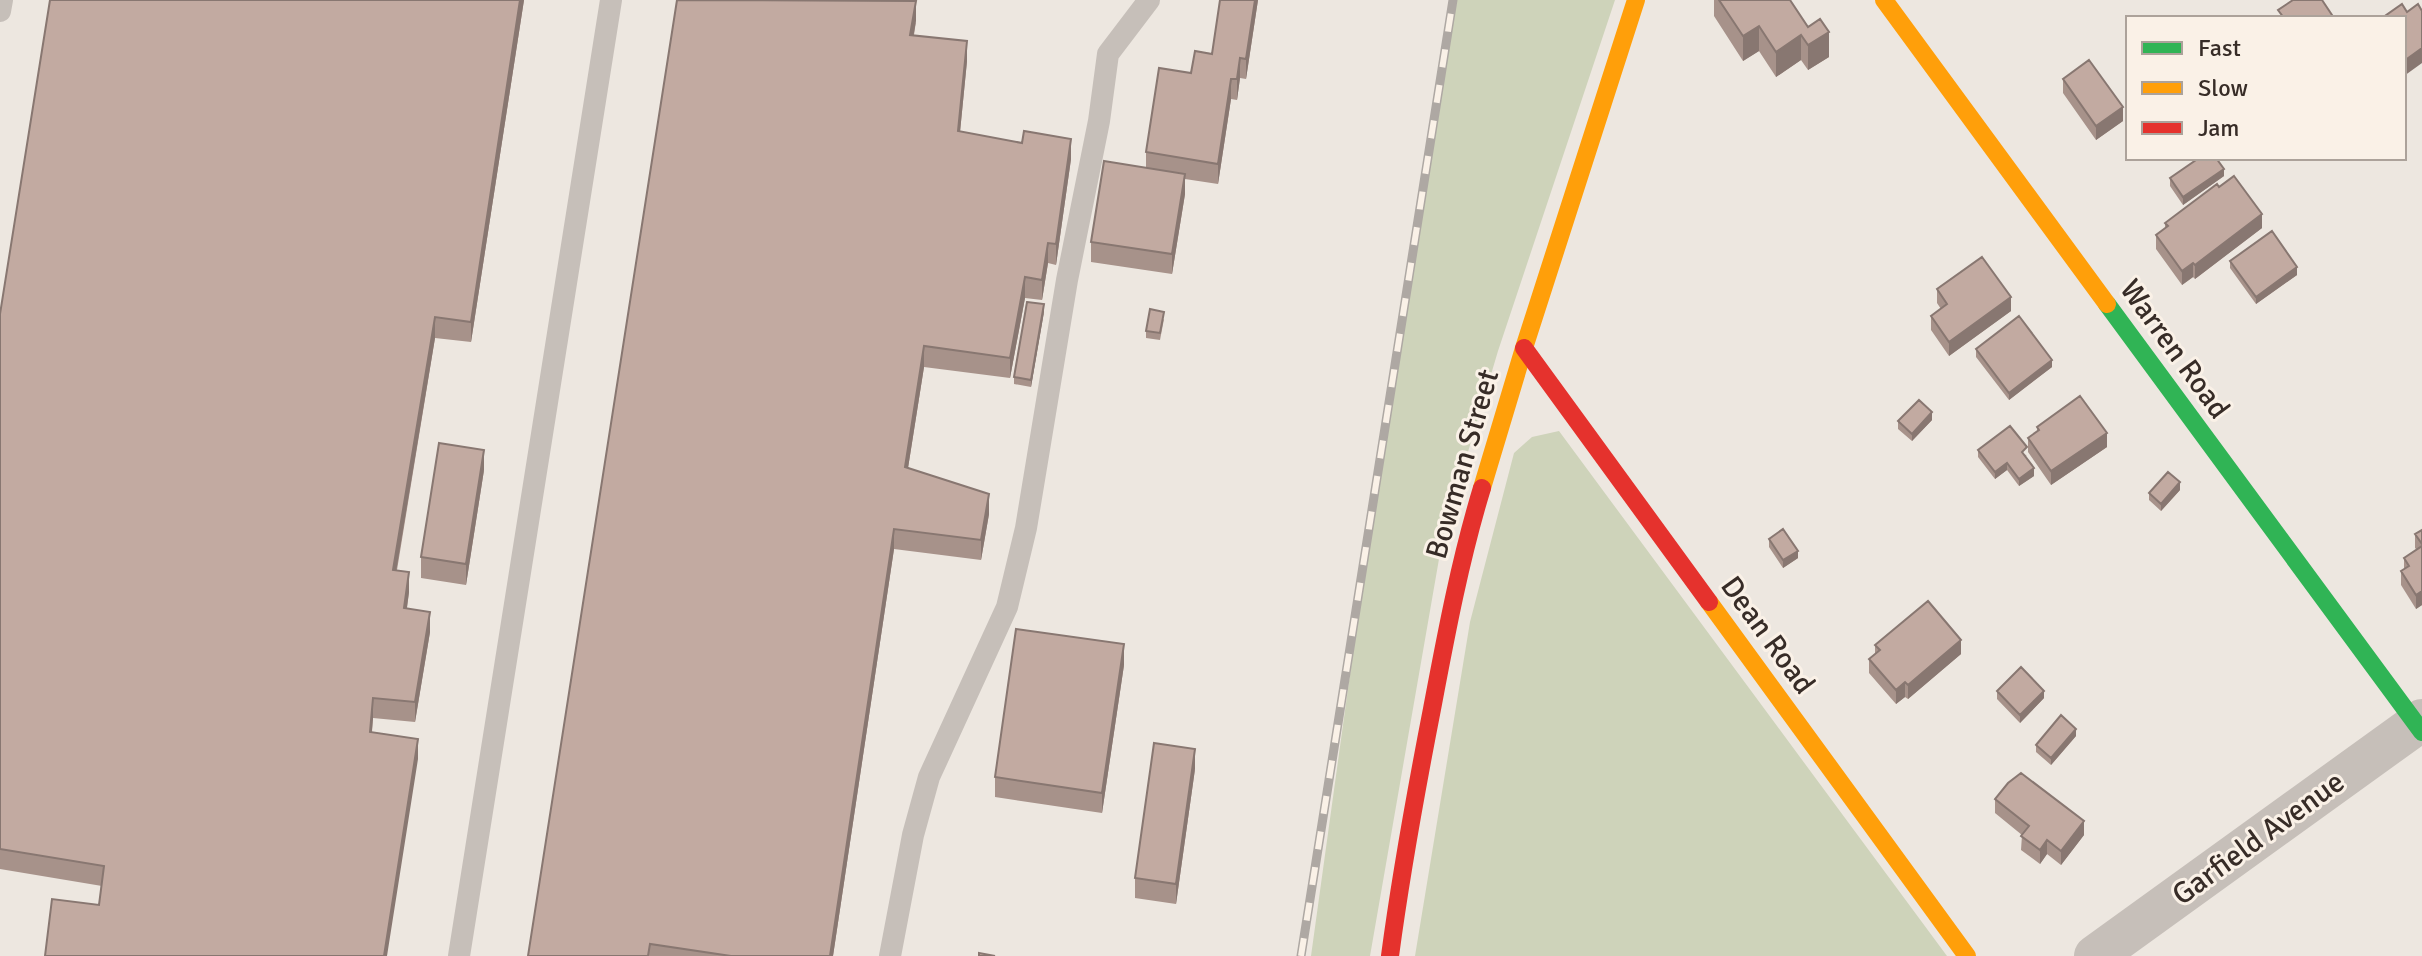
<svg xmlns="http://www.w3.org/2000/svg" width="2422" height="956" font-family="Signika,sans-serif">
<rect width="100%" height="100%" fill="#ede7e0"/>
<path fill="#ced3ba" d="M 1457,0 L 1615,0 L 1498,351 L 1443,536 L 1370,956 L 1311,956 L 1384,429 Z
M 1559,431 L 1947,956 L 1415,956 L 1470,622 L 1514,453 L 1532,437 Z"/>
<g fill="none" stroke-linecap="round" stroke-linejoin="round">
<path stroke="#c6bfb9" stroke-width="22" d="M 0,11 L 2,0
M 459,956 L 611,0
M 890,956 L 913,835 L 929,777 L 1007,607 L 1026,528 L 1067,280 L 1099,121 L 1108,54 L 1149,0"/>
<path stroke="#c6bfb9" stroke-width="42" d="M 2095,956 L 2422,720"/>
<path stroke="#30b455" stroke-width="18" d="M 2107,304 L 2422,732"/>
<path stroke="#ff9f0a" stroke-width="18" d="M 1884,0 L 2107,304
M 1482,488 L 1524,348 L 1636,0
M 1709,602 L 1967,956"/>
<path stroke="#e5322d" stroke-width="18" d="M 1524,348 L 1709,602
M 1390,956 C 1401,873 1416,791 1432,709 C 1446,635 1460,560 1482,488"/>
<g stroke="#aea8a3" stroke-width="9">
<path id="rail" d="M 1301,956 L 1453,0"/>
</g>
<use href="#rail" stroke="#faf1e7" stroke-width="6" stroke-dasharray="18" stroke-linecap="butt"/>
</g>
<path fill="#a7928a" d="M 50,0 L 524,0 L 471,342 L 435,338 L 397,570 L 409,592 L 407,608 L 430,632 L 415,722 L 373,718 L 372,732 L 418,759 L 99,905 L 102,886 L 0,869 L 0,314 Z
M 1220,0 L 1258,0 L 1246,79 L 1240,78 L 1237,100 L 1231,99 L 1218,184 L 1185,179 L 1185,194 L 1172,274 L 1091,262 L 1091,242 L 1146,168 L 1146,152 L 1191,73 L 1212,54 Z
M 1714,0 L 1790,0 L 1829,57 L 1808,70 L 1801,60 L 1776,77 L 1759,51 L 1743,61 L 1714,16 Z
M 916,21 L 914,35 L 967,61 L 960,132 L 1071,159 L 1056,265 L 1048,263 L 1042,300 L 1025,298 L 1010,378 L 924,367 L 908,468 L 989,514 L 981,560 L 894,549 L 833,956 L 528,956 Z
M 2063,79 L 2123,121 L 2096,140 L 2063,93 Z
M 2224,176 L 2183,205 L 2170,186 L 2170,178 Z
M 2165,223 L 2262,228 L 2195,279 L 2193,277 L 2182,285 L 2156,249 L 2156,235 L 2165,229 Z
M 2230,261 L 2297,275 L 2256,304 L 2230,268 Z
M 1937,289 L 2011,311 L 1949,356 L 1931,330 L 1931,316 L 1941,309 L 1937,303 Z
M 1044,312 L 1031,387 L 1014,384 L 1014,377 Z
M 1164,319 L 1160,340 L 1146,338 L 1146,331 Z
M 1976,349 L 2052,367 L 2009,400 L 1976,357 Z
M 1932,420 L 1912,441 L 1898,429 L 1898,421 Z
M 2037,427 L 2107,447 L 2051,485 L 2028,452 L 2028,438 L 2037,431 Z
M 1978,450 L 2027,455 L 2025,456 L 2034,476 L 2019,486 L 2007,470 L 1995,479 L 1978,457 Z
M 484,470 L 466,585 L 421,578 L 421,557 Z
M 2180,490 L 2161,511 L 2149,500 L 2149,493 Z
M 2422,530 L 2422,605 L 2416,609 L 2401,585 L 2401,571 L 2404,569 L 2404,558 L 2417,550 L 2415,548 L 2415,534 Z
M 1769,539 L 1798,558 L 1783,568 L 1769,547 Z
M 1875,645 L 1961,654 L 1908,699 L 1905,697 L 1896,704 L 1869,673 L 1869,659 L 1875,654 Z
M 1124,665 L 1102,813 L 995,797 L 995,777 Z
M 1997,691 L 2044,698 L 2020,723 L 1997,699 Z
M 2076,736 L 2051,765 L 2036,752 L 2036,745 Z
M 1195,769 L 1176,904 L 1135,898 L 1135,878 Z
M 1995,799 L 2084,835 L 2061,865 L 2047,854 L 2040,864 L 2021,850 L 2022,835 L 1995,813 Z"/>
<path fill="#887771" d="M 520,0 L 524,0 L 471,342 L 471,322 Z
M 1255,0 L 1258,0 L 1246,79 L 1246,59 Z
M 916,1 L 916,21 L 910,55 L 910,35 Z
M 1759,26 L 1759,51 L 1743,61 L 1743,36 Z
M 1829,32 L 1829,57 L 1808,70 L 1808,45 Z
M 1801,35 L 1801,60 L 1776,77 L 1776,52 Z
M 967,41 L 967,61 L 958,152 L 958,131 Z
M 2422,48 L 2422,63 L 2404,76 L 2404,61 Z
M 1240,58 L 1240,78 L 1237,100 L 1237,79 Z
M 1231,79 L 1231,99 L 1218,184 L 1218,164 Z
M 2123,107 L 2123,121 L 2096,140 L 2096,126 Z
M 1071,139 L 1071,159 L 1056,265 L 1056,244 Z
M 2224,169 L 2224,176 L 2183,205 L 2183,197 Z
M 1185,174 L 1185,194 L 1172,274 L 1172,254 Z
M 2262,214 L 2262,228 L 2195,279 L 2195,265 Z
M 1048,243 L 1048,263 L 1042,300 L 1042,280 Z
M 2193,263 L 2193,277 L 2182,285 L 2182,271 Z
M 2297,267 L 2297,275 L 2256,304 L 2256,297 Z
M 1025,277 L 1025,298 L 1010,378 L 1010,358 Z
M 2011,297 L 2011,311 L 1949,356 L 1949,342 Z
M 1044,304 L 1044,312 L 1031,387 L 1031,380 Z
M 435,317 L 435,338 L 393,590 L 393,570 Z
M 924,346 L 924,367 L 905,487 L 905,467 Z
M 2052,360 L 2052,367 L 2009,400 L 2009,393 Z
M 1932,412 L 1932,420 L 1912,441 L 1912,434 Z
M 2107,433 L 2107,447 L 2051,485 L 2051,471 Z
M 484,450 L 484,470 L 466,585 L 466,564 Z
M 2007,463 L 2007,470 L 1995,479 L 1995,472 Z
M 2034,468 L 2034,476 L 2019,486 L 2019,479 Z
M 2180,482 L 2180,490 L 2161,511 L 2161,504 Z
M 989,494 L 989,514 L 981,560 L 981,540 Z
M 894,529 L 894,549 L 833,956 L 830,956 Z
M 1798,551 L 1798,558 L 1783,568 L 1783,560 Z
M 409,572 L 409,592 L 404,628 L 404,608 Z
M 2422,591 L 2422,605 L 2416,609 L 2416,595 Z
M 430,612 L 430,632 L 415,722 L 415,702 Z
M 1961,640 L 1961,654 L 1908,699 L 1908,685 Z
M 1124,644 L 1124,665 L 1102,813 L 1102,793 Z
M 1905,682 L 1905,697 L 1896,704 L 1896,690 Z
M 2044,691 L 2044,698 L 2020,723 L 2020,715 Z
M 373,698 L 373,718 L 370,752 L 370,732 Z
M 2076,729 L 2076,736 L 2051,765 L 2051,758 Z
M 418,739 L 418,759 L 387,956 L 384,956 Z
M 1195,749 L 1195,769 L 1176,904 L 1176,884 Z
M 2084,821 L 2084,835 L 2061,865 L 2061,851 Z
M 2047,840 L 2047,854 L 2040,864 L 2040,850 Z"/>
<path fill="#c2aaa1" stroke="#887771" stroke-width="2" d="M 50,0 L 520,0 L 471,322 L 435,317 L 393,570 L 409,572 L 404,608 L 430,612 L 415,702 L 373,698 L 370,732 L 418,739 L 384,956 L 45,956 L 52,899 L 99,905 L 104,866 L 0,849 L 0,314 Z
M 677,0 L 916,1 L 910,35 L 967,41 L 958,131 L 1022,143 L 1024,131 L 1071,139 L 1056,244 L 1048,243 L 1042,280 L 1025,277 L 1010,358 L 924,346 L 905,467 L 989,494 L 981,540 L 894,529 L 830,956 L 731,956 L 650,944 L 648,956 L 528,956 Z
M 1220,0 L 1255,0 L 1246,59 L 1240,58 L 1237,79 L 1231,79 L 1218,164 L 1146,152 L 1159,68 L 1191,73 L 1195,51 L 1212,54 Z
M 1719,0 L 1790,0 L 1808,27 L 1820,19 L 1829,32 L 1808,45 L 1801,35 L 1776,52 L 1759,26 L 1743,36 Z
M 2293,0 L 2322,0 L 2334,18 L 2284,18 L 2278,10 Z
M 2402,4 L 2407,12 L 2418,4 L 2422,11 L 2422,48 L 2404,61 L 2404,18 L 2382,18 Z
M 2089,60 L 2123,107 L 2096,126 L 2063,79 Z
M 2199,158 L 2216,158 L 2224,169 L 2183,197 L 2170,178 Z
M 1104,161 L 1185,174 L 1172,254 L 1091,242 Z
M 2234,176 L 2262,214 L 2195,265 L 2193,263 L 2182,271 L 2156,235 L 2168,226 L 2165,223 L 2217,184 L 2219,187 Z
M 2272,231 L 2297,267 L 2256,297 L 2230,261 Z
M 1982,257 L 2011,297 L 1949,342 L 1931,316 L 1947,304 L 1937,289 Z
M 1027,302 L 1044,304 L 1031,380 L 1014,377 Z
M 1150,309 L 1164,312 L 1160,333 L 1146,331 Z
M 2019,316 L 2052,360 L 2009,393 L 1976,349 Z
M 2080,396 L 2107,433 L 2051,471 L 2028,438 L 2039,430 L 2037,427 Z
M 1919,400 L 1932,412 L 1912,434 L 1898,421 Z
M 2010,426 L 2027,447 L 2022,452 L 2034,468 L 2019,479 L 2007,463 L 1995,472 L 1978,450 Z
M 439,443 L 484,450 L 466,564 L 421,557 Z
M 2168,472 L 2180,482 L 2161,504 L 2149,493 Z
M 1783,529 L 1798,551 L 1783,560 L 1769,539 Z
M 2422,530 L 2422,544 L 2415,534 Z
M 2422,546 L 2422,591 L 2416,595 L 2401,571 L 2409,566 L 2404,558 Z
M 1928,601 L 1961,640 L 1908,685 L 1905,682 L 1896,690 L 1869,659 L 1880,650 L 1875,645 Z
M 1016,629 L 1124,644 L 1102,793 L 995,777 Z
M 2021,667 L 2044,691 L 2020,715 L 1997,691 Z
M 2061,715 L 2076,729 L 2051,758 L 2036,745 Z
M 1154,743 L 1195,749 L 1176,884 L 1135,878 Z
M 2021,773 L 2084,821 L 2061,851 L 2047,840 L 2040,850 L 2021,836 L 2029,826 L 1995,799 L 2008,783 Z
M 979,953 L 995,956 L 979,956 Z"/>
<g text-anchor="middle" stroke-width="6" stroke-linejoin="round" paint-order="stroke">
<g font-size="30" fill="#372c27" stroke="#faf1e7">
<text transform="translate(2175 349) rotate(54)" y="10">Warren Road</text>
<text transform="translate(1462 464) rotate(-74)" y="10">Bowman Street</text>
<text transform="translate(1768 635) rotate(54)" y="10">Dean Road</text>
<text transform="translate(2258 838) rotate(-36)" y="10">Garfield Avenue</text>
</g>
</g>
<rect x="2126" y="16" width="280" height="144" fill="#faf1e7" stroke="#aca29a" stroke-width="2"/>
<rect x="2142" y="42" width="40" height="12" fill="#30b455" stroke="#aca29a" stroke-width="2"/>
<text x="2198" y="56" font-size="24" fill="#372c27">Fast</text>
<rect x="2142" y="82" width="40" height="12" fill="#ff9f0a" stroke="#aca29a" stroke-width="2"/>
<text x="2198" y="96" font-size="24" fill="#372c27">Slow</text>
<rect x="2142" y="122" width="40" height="12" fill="#e5322d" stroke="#aca29a" stroke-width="2"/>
<text x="2198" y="136" font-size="24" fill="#372c27">Jam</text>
</svg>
